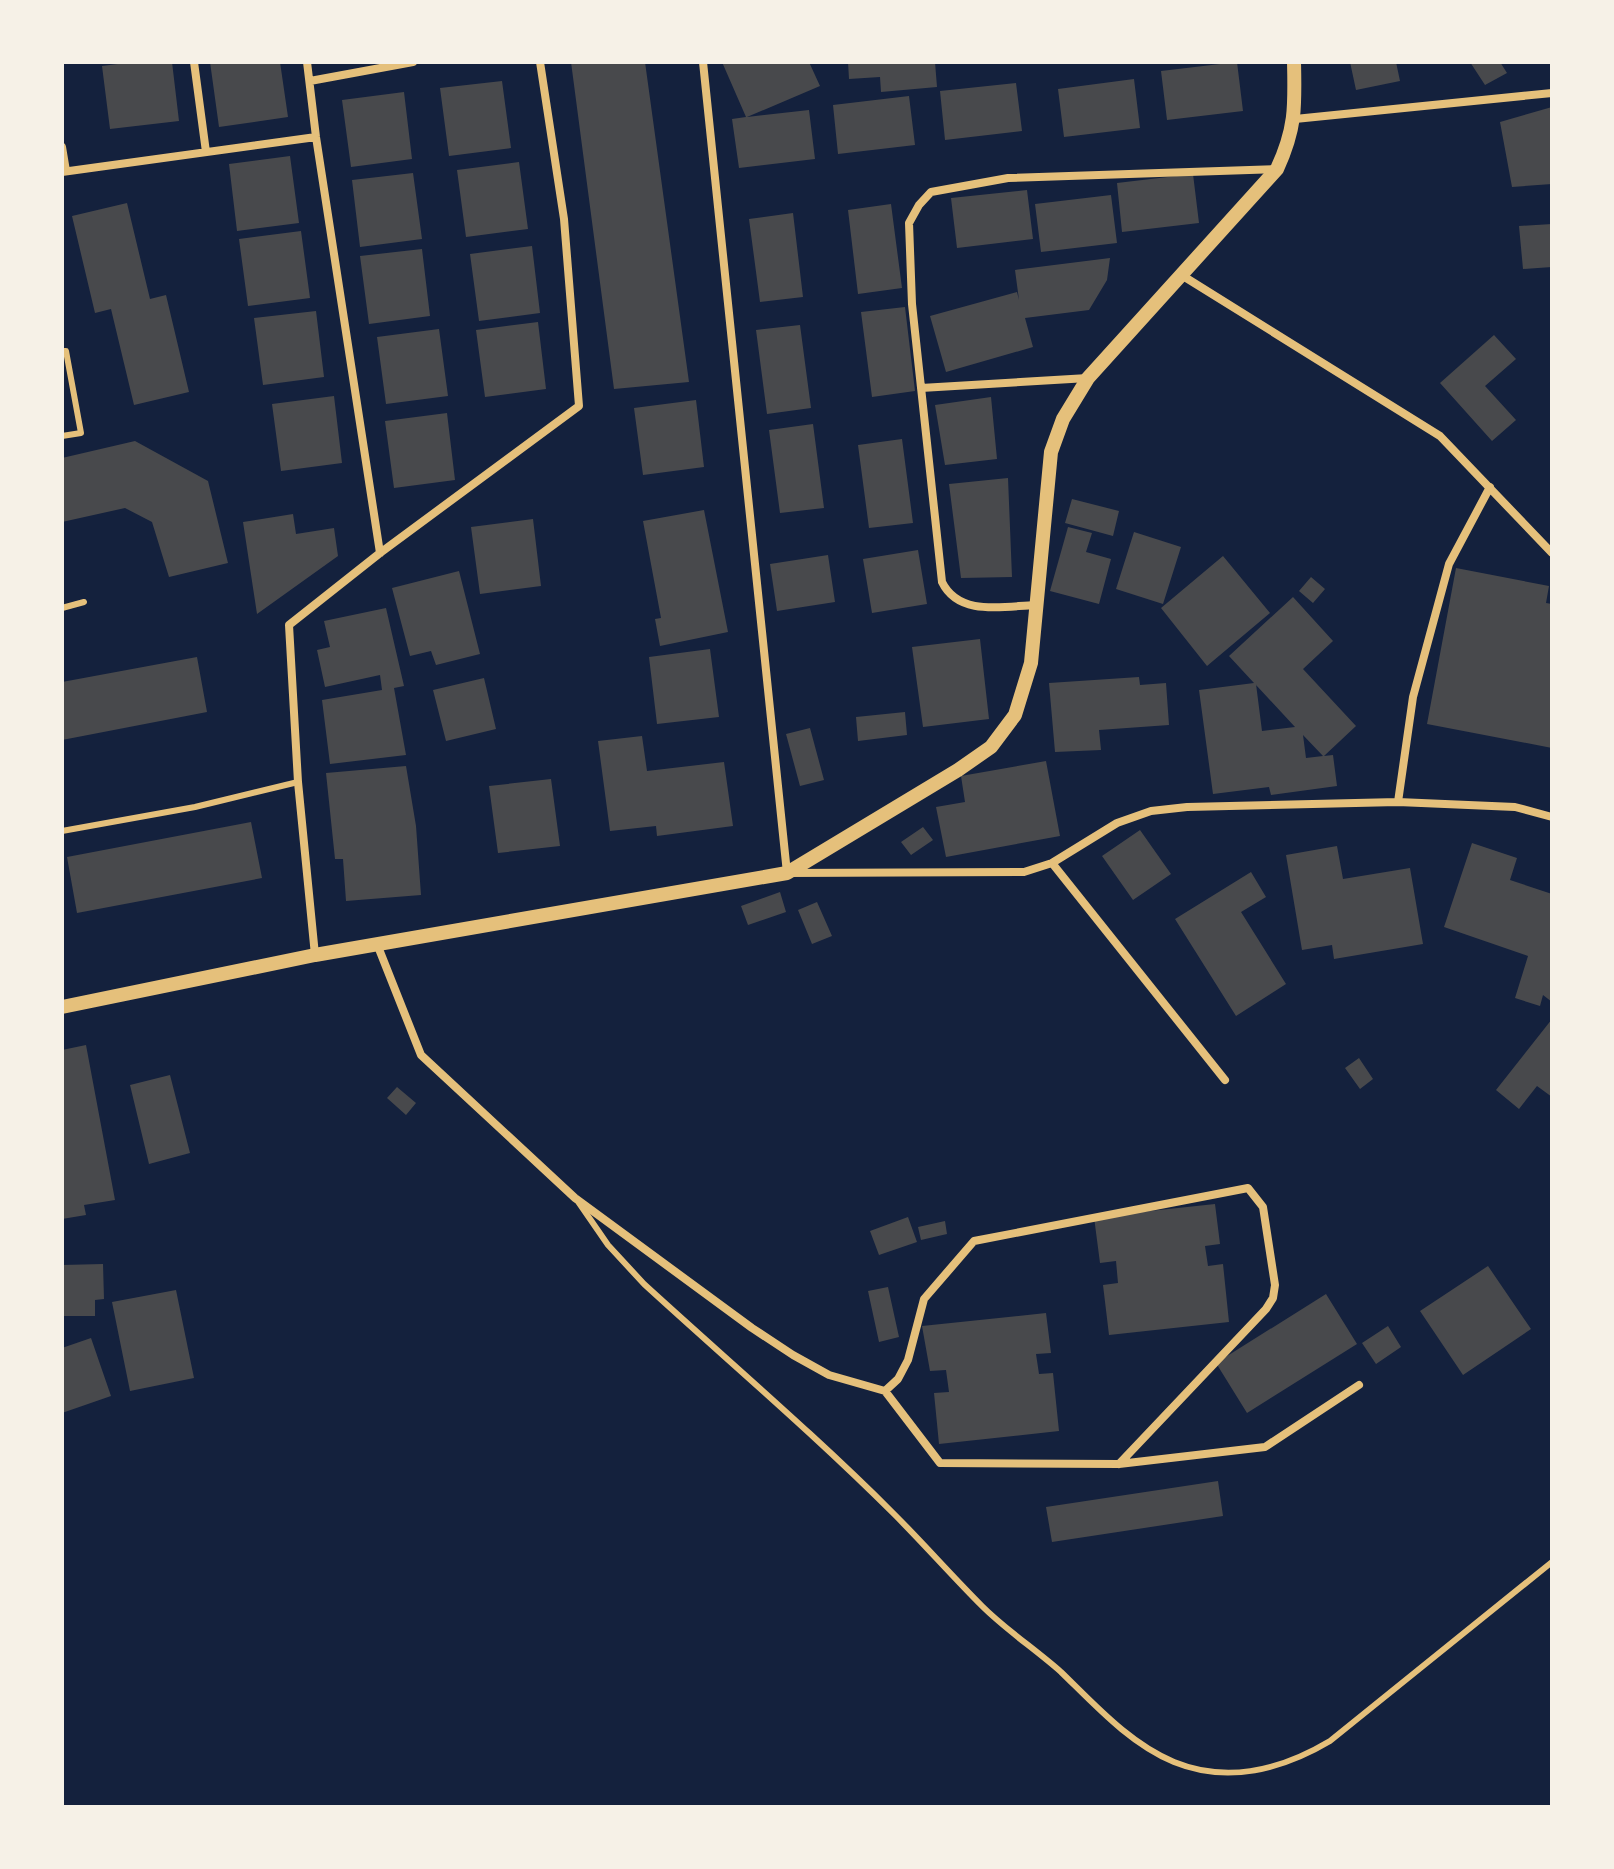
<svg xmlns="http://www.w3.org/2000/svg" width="1614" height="1869" font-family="'IBM Plex Sans',sans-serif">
<rect width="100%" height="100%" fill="#14213d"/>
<path fill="#48494c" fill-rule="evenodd" d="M 133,62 L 172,62 L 179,121 L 110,129 L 102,66 Z
M 210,62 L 280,62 L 288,117 L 219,127 Z
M 571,62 L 645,62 L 689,382 L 614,389 Z
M 722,62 L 809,62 L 820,86 L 747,117 L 809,110 L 815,159 L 739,168 L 732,119 L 746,117 Z
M 848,62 L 935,62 L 937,87 L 881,92 L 880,77 L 849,79 Z
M 1237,62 L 1243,111 L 1167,120 L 1161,71 Z
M 1350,62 L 1396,62 L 1400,81 L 1356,90 Z
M 1470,62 L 1500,62 L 1507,73 L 1485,85 Z
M 1134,79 L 1140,128 L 1064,137 L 1058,89 Z
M 502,81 L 511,148 L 449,156 L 440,88 Z
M 1016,83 L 1022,131 L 945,140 L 940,91 Z
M 404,92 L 412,159 L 351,167 L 342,100 Z
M 909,96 L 915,145 L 838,154 L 833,105 Z
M 1552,107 L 1552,184 L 1512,187 L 1500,122 Z
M 290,156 L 299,223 L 237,231 L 229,164 Z
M 519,162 L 528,229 L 466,237 L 457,170 Z
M 413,173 L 422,239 L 360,247 L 352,180 Z
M 1193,174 L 1199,223 L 1122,232 L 1117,183 Z
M 1027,190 L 1033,239 L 957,248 L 951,198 Z
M 1111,195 L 1117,243 L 1041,252 L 1035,204 Z
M 127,203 L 150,299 L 166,295 L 189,392 L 134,405 L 111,309 L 95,313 L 72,216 Z
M 891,204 L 902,288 L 858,294 L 848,210 Z
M 793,213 L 803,297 L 760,302 L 749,219 Z
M 1552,224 L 1552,267 L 1523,269 L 1519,226 Z
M 301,231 L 310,298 L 248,306 L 239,239 Z
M 532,246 L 540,313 L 479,321 L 470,254 Z
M 422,249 L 430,316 L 369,324 L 360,256 Z
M 1110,258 L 1107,280 L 1089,310 L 1025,318 L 1033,347 L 946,372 L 930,316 L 1017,292 L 1019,300 L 1015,270 Z
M 905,307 L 915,391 L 872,397 L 861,312 Z
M 316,311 L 324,377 L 263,385 L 254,318 Z
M 538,322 L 546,389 L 485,397 L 476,330 Z
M 800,325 L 811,408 L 767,414 L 756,330 Z
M 439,329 L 448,396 L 386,404 L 377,337 Z
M 1494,335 L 1516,359 L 1485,386 L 1516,420 L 1492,441 L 1440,383 Z
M 334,396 L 342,463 L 281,471 L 272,404 Z
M 991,397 L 997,459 L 945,465 L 935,405 Z
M 696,400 L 704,467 L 643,475 L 634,408 Z
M 447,413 L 455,480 L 394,488 L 385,421 Z
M 813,424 L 824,508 L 780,513 L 769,430 Z
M 902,439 L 913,523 L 869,528 L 858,445 Z
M 135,441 L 208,481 L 228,563 L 169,577 L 152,522 L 125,508 L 62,522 L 62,458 Z
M 1008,478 L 1012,577 L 961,578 L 949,484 Z
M 1072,499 L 1119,511 L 1113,536 L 1065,523 Z
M 704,510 L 728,632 L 660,646 L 655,619 L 661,618 L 643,521 Z
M 293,514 L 296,534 L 334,528 L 338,556 L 257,614 L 243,522 Z
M 533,519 L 541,586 L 480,594 L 471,527 Z
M 1068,527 L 1092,533 L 1086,552 L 1111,559 L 1099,604 L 1050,591 Z
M 1134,532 L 1181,547 L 1163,604 L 1116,589 Z
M 918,550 L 927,604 L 872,613 L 863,559 Z
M 828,555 L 835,602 L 777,611 L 770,564 Z
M 1223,556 L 1270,613 L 1207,666 L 1161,608 Z
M 1456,568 L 1549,586 L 1546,603 L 1552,604 L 1552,748 L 1427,724 Z
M 459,571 L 480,654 L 436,665 L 431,651 L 410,656 L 392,588 Z
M 1311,577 L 1325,589 L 1313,603 L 1299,591 Z
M 1293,597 L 1333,641 L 1303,669 L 1356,726 L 1324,756 L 1333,755 L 1337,786 L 1271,795 L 1269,787 L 1213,794 L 1199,690 L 1254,683 L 1229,656 ZM 1256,684 L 1256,685 L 1295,727 L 1262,731 ZM 1303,735 L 1323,756 L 1306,758 Z
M 386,608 L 404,686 L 394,688 L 406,755 L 330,764 L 322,700 L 382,690 L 380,675 L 325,687 L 317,650 L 330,647 L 324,621 Z
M 980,639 L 989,719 L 923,727 L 912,647 Z
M 710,649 L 719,717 L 657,724 L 649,657 Z
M 197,657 L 207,712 L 62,740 L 62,682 Z
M 1139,677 L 1140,685 L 1166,683 L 1169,725 L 1099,730 L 1101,750 L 1055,752 L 1049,683 Z
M 484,678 L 496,729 L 446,741 L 433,690 Z
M 905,712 L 907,735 L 858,741 L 856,717 Z
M 810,728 L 824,780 L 800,786 L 786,734 Z
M 642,736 L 647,771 L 724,762 L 733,826 L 657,836 L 656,826 L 610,831 L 598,741 Z
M 1046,761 L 1060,836 L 946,857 L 936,807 L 965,802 L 961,776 Z
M 406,766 L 416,826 L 421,895 L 346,901 L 343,859 L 335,859 L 326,773 Z
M 551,779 L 560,846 L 498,853 L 489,786 Z
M 251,822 L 262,878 L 77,913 L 67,857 Z
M 923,827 L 933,840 L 911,855 L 901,842 Z
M 1140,830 L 1171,874 L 1133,900 L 1102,856 Z
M 1472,843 L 1517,858 L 1510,880 L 1552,894 L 1552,1002 L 1543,995 L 1540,1006 L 1515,998 L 1528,956 L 1444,927 Z
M 1337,846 L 1343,879 L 1410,868 L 1423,944 L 1334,959 L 1332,945 L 1302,950 L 1286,855 Z
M 1251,872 L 1266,897 L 1241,912 L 1286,984 L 1236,1016 L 1175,919 Z
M 780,892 L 786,912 L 748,925 L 741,906 Z
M 817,902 L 832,936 L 812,944 L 798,910 Z
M 1552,1019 L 1552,1097 L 1537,1086 L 1519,1109 L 1496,1090 Z
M 86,1045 L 115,1200 L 84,1205 L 86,1215 L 62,1219 L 62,1050 Z
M 1359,1058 L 1373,1079 L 1360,1089 L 1345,1068 Z
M 170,1075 L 190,1153 L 149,1164 L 130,1085 Z
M 397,1087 L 416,1103 L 406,1115 L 387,1098 Z
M 1215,1204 L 1220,1244 L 1205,1246 L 1208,1266 L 1223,1264 L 1229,1322 L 1109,1335 L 1103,1285 L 1118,1283 L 1116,1261 L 1100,1263 L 1094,1217 Z
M 908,1217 L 917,1242 L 879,1255 L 870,1231 Z
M 945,1221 L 947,1234 L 921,1240 L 918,1227 Z
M 103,1264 L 104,1299 L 95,1300 L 95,1316 L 62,1316 L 62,1265 Z
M 1488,1266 L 1531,1329 L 1463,1375 L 1420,1311 Z
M 888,1287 L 899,1337 L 879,1342 L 868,1291 Z
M 176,1290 L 194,1378 L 130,1391 L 112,1302 Z
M 1326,1294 L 1357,1344 L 1247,1413 L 1216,1363 Z
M 1046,1313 L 1051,1353 L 1036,1354 L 1039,1374 L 1053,1373 L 1059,1431 L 939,1444 L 934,1393 L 949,1392 L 946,1370 L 930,1371 L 922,1326 Z
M 1388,1326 L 1401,1347 L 1376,1364 L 1362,1343 Z
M 91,1338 L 111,1396 L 62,1413 L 62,1348 Z
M 1218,1481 L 1223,1516 L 1052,1542 L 1046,1507 Z"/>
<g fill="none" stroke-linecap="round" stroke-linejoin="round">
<path stroke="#e5c07b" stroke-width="6" d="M 62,351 L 66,351 L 81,433 L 62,436
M 62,608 L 84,602
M 62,831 L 195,807 L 298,782
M 579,1203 L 608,1245 L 644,1284 C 727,1360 814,1434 894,1514 C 924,1544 952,1576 982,1606 C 1006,1630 1035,1649 1061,1672 C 1095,1705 1130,1744 1174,1762 C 1228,1784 1283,1769 1330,1741 L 1552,1562"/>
<path stroke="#e5c07b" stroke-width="8" d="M 194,62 L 206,152
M 307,62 L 316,137 L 380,553
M 703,62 L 787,873 L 1024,872 L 1052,863 L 1117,823 L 1151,811 L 1187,807 L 1398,802 L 1515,807 L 1552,817
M 310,81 L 413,62
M 1295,119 L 1552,93
M 62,147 L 66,171
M 62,172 L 316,137
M 1183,276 L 1440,436 L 1552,553
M 921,388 L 1088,378
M 1036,605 C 1004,606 959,617 942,582 L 912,304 L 909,223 L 919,205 L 931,192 L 1008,178 L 1277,169
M 1398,802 L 1413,697 L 1449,564 L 1490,487
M 1052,863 L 1225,1080
M 377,944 L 421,1055 L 575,1198 L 752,1328 L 793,1355 L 829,1375 L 885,1391 L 898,1379 L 908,1360 L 924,1299 L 974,1241 L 1248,1188 L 1263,1207 L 1275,1285 L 1273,1298 L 1266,1309 L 1119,1464
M 315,955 L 298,782 L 289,625 L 380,553 L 579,406 L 564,219 L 540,62
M 885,1391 L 940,1463 L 1119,1464 L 1265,1447 L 1359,1385"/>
<path stroke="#e5c07b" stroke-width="14" d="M 62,1007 L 315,955 L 787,873 L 958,770 L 991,747 L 1015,715 L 1031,663 L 1051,452 L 1063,419 L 1088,378 L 1277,169 C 1296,128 1295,106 1294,62"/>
</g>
<rect width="1614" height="1869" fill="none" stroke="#f6f1e7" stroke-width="128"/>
</svg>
